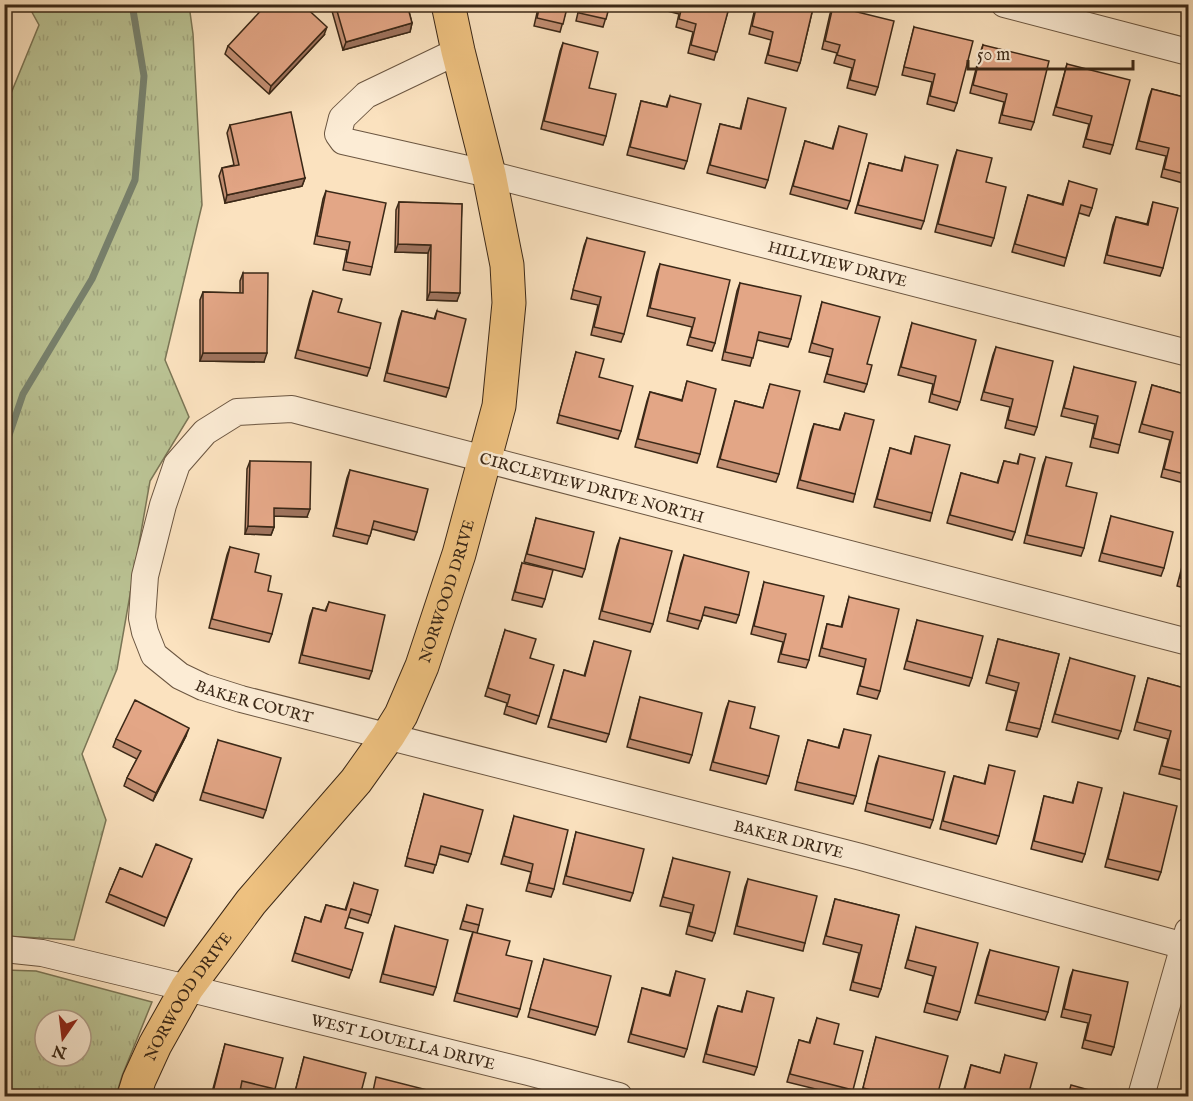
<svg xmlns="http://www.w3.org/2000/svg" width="1193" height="1101" font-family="'IM FELL English',serif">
<defs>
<pattern id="grass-tufts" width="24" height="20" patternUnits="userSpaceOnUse" patternTransform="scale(1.5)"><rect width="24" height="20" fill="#bbc495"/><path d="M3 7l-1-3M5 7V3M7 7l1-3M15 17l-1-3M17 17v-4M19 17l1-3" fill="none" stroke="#a2a880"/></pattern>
</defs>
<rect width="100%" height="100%" fill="#fbe2bf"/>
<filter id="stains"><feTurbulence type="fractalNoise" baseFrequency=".00333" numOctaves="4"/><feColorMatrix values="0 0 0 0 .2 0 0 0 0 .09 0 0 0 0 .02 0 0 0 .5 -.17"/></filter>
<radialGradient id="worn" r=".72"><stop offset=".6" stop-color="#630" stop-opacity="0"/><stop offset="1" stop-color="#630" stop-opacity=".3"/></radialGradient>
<path fill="url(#grass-tufts)" stroke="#7b7656" stroke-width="1.5" fill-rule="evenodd" d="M 28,5 L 189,5 L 193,34 L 202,205 L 165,360 L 189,417 L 150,481 L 117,669 L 82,754 L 106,820 L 74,940 L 5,936 L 5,108 L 39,25 Z
M 5,970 L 36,971 L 152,1002 L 122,1076 L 116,1096 L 5,1096 ZM 45,1020 L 81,1020 L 81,1056 L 45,1056 Z"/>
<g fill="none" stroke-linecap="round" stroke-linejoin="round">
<path stroke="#788370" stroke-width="7" d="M 4,450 L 23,394 L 92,279 L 135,180 L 144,76 L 132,4"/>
<g stroke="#6b5641" stroke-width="28">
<g id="minor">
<path d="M 1004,4 L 1188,52"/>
<path id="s1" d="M 458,51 L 366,95 L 342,118 L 338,134 L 343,141 L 489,174 L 1188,353"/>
<path id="s2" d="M 1188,642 L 292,409 L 237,412 L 205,432 L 177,464 L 163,505 L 145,576 L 142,618 L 145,632 L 154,655 L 180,676 L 203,687 L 241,699 L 861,857 L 1188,947"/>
<path id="s3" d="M 4,949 L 42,953 L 187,988 L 528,1072 L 619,1096"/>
<path d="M 1141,1096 L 1188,931"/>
</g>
</g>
<g stroke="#3b2817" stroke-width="35">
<g id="major">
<path id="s4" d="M 134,1096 L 139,1080 L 155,1045 L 187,988 L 251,902 L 356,781 L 388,736 L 401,715 L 422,666 L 459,554 L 499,406 L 509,303 L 507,265 L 489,174 L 458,51 L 448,4"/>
</g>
</g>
<use href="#minor" stroke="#fcecd5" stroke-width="26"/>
<use href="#major" stroke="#eec180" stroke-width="33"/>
</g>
<path fill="#c38f73" stroke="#3b2817" stroke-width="1.5" d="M 330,4 L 407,4 L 412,23 L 410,32 L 343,50 Z
M 539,4 L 568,4 L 560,32 L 534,26 Z
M 580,4 L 610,4 L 603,27 L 576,21 Z
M 614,4 L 641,4 L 639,10 Z
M 669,4 L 730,4 L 714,60 L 688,53 L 693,32 L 676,27 L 679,14 L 667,11 Z
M 756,4 L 814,4 L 800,63 L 797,71 L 765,63 L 771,40 L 749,34 Z
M 833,6 L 878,87 L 875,95 L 847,88 L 852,68 L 834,63 L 837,53 L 822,49 L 830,14 Z
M 914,27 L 957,103 L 954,111 L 927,104 L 932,82 L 902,75 Z
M 324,35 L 269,94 L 225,54 L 228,46 Z
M 563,43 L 589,88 L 606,136 L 603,145 L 541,129 L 560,51 Z
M 983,45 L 1034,122 L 1031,130 L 999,123 L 1004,102 L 970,93 L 980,53 Z
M 1067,64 L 1113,145 L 1110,154 L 1083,147 L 1089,124 L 1053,115 Z
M 1152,89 L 1188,98 L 1188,179 L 1187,184 L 1161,177 L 1166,156 L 1136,149 L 1149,97 Z
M 670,96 L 687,161 L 684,169 L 627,155 L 639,109 L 641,101 L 666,107 Z
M 748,98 L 768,180 L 765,188 L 707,173 L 720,124 L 740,129 Z
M 230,125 L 305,178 L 302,186 L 225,203 L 219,176 L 222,168 L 234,165 L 227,133 Z
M 839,126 L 850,201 L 847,209 L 790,194 L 805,141 L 832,149 Z
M 957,150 L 986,182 L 994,238 L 991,246 L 935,232 L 954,158 Z
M 905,157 L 924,221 L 921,229 L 855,213 L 869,163 L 901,171 Z
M 1069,181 L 1092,208 L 1089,216 L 1079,213 L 1064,266 L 1012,252 L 1028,195 L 1062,204 Z
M 326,191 L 372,267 L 370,275 L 343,270 L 347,250 L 314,244 L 323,199 Z
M 399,202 L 462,204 L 457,301 L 427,300 L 428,253 L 395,252 L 396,210 Z
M 1153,202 L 1163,268 L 1160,276 L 1104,263 L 1113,225 L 1116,217 L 1147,224 Z
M 587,238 L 624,334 L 621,342 L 591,335 L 598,305 L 571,299 L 584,246 Z
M 660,264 L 715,343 L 712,351 L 687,345 L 692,327 L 647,316 L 657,272 Z
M 243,273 L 264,362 L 200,361 L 200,300 L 203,292 L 240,293 L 240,281 Z
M 1188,275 L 1188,300 L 1183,299 Z
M 740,283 L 791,339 L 788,347 L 757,340 L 750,366 L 722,360 L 737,291 Z
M 313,291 L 338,312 L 370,368 L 367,376 L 295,358 L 310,299 Z
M 822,302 L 867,364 L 867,384 L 864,392 L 824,382 L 831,357 L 809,352 Z
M 402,311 L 434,319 L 437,311 L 449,388 L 446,397 L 384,381 L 399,319 Z
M 912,323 L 960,402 L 957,410 L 929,402 L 933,384 L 898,375 Z
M 996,347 L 1037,427 L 1034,435 L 1005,428 L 1010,407 L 981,400 L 993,355 Z
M 576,352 L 599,377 L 621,431 L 618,439 L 557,423 Z
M 1074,367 L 1120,445 L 1118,453 L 1090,447 L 1095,424 L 1061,416 Z
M 687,381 L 700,454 L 697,463 L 635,447 L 647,401 L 650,392 L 682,400 Z
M 770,384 L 779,474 L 776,482 L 717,467 L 735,401 L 763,408 Z
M 1152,385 L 1188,395 L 1188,484 L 1161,477 L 1170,440 L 1139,432 Z
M 845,413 L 855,494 L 853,502 L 797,488 L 811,432 L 814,424 L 839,430 Z
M 915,436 L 932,513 L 930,521 L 874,507 L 890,448 L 910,454 Z
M 1020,454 L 1015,532 L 1012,540 L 947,523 L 961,473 L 997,483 L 1004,461 L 1017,464 Z
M 1046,457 L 1066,486 L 1084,548 L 1081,556 L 1024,543 L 1043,465 Z
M 250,461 L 307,517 L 274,516 L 274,527 L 271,535 L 245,534 L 247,469 Z
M 350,470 L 417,532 L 414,540 L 372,529 L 367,544 L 333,536 L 347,478 Z
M 1111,516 L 1164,568 L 1161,576 L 1099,561 Z
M 536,518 L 585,569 L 582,577 L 524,562 Z
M 620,538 L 653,624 L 650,632 L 599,619 L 617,546 Z
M 1188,543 L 1188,589 L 1177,586 Z
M 230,547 L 268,591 L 272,634 L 269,642 L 209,628 L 227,555 Z
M 684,555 L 739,615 L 736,623 L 703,615 L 698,629 L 667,621 L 681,563 Z
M 522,563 L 545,599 L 542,607 L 512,600 Z
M 764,582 L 809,660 L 806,668 L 778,662 L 783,642 L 751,634 Z
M 849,597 L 880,691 L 877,699 L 857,694 L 864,667 L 819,656 L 827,624 L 841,627 Z
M 329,602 L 372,671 L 369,679 L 299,663 L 310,616 L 313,608 L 325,611 Z
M 917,620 L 972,678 L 969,686 L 904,669 Z
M 505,630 L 539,716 L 536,724 L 504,714 L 507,703 L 485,696 Z
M 998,639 L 1059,654 L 1040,729 L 1037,737 L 1006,730 L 1016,691 L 986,683 Z
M 594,641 L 609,734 L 606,742 L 548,727 L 564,670 L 584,676 Z
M 1070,658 L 1121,731 L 1118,739 L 1052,722 Z
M 1148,678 L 1188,689 L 1188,778 L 1187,781 L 1159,774 L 1168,739 L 1134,730 Z
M 640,697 L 692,755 L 689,763 L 627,747 Z
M 729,701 L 750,728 L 769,776 L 766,784 L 710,770 L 726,709 Z
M 844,729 L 856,796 L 853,804 L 795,790 L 808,740 L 838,748 Z
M 186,736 L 153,801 L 124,786 L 127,778 L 137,759 L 113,747 L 116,739 Z
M 218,740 L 266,810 L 263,818 L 200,800 Z
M 879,756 L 933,820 L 930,828 L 865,811 L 876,764 Z
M 989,765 L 999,836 L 996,844 L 940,829 L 951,785 L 954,776 L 984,784 Z
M 1078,782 L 1085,854 L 1082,862 L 1031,849 L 1042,804 L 1044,796 L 1072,803 Z
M 1124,793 L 1161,872 L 1158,880 L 1105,867 L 1122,801 Z
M 424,794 L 471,854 L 468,862 L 439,854 L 433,873 L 405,866 Z
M 514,816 L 554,889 L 551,897 L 526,891 L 531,872 L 501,864 Z
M 576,832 L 633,893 L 630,901 L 563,884 Z
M 673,858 L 715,933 L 712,941 L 686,934 L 691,913 L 660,906 Z
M 189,867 L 164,926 L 106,902 L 120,868 L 142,877 Z
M 748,879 L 805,943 L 803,951 L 734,934 L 745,887 Z
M 354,883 L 371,915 L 368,923 L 348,917 L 345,928 L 352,970 L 349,978 L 292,961 L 305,917 L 320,922 L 326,905 L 345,910 Z
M 835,899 L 899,915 L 881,989 L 878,997 L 850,990 L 859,953 L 823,944 Z
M 467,905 L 479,925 L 477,933 L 506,955 L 520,1009 L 517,1017 L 454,1001 L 470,940 L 473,932 L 460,929 Z
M 395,926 L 436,987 L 433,995 L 380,982 L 392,935 Z
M 916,927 L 960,1012 L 957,1020 L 924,1012 L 933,976 L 905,968 Z
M 990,950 L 1048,1012 L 1045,1020 L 975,1003 L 987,958 Z
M 544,959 L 598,1027 L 595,1035 L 528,1017 Z
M 1073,970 L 1114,1047 L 1111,1055 L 1082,1048 L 1088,1023 L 1061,1017 L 1070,978 Z
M 676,971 L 687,1049 L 684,1057 L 628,1042 L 642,988 L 669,995 Z
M 747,991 L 757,1067 L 754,1075 L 703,1062 L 715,1014 L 718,1006 L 741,1012 Z
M 817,1018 L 834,1044 L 853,1090 L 851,1096 L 844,1096 L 787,1082 L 799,1040 L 809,1043 Z
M 876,1037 L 937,1096 L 861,1096 Z
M 225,1044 L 275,1089 L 273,1096 L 269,1096 L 240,1089 L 239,1096 L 211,1096 Z
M 1005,1055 L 1028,1096 L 962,1096 L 971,1065 L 1000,1073 Z
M 304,1057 L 360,1096 L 294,1096 Z"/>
<path fill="#9f745e" stroke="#3b2817" stroke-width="1.5" d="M 412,23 L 410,32 L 343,50 L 346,42 Z
M 327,27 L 324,35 L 269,94 L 271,86 Z
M 305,178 L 302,186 L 225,203 L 227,195 Z
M 398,244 L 431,245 L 428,253 L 395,252 Z
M 430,292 L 460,293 L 457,301 L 427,300 Z
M 203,353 L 267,353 L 264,362 L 200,361 Z
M 274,508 L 310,509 L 307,517 L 271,516 Z
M 248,526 L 274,527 L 271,535 L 245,534 Z
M 189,728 L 186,736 L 153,801 L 156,793 Z"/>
<path fill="#e3a686" stroke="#3b2817" stroke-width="1.5" d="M 267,4 L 302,4 L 327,27 L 271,86 L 228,46 Z
M 335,4 L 407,4 L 412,23 L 346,42 Z
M 540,4 L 568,4 L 563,24 L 537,18 Z
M 581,4 L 610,4 L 606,19 L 579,13 Z
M 678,4 L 730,4 L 717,52 L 691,45 L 696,24 L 679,19 L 682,6 Z
M 757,4 L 814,4 L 800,63 L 768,55 L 773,32 L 752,26 Z
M 833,6 L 894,21 L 878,87 L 850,80 L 855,60 L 837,55 L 840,45 L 825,41 Z
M 914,27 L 973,41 L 957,103 L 930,96 L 935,74 L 904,67 Z
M 4,28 L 8,29 L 4,42 Z
M 563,43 L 598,52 L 589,88 L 616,94 L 606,136 L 544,121 Z
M 983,45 L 1049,61 L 1034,122 L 1002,115 L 1007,94 L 973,85 Z
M 1067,64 L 1130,80 L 1113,145 L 1086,139 L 1092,116 L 1056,107 Z
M 1152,89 L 1188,98 L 1188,175 L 1164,169 L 1169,148 L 1139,141 Z
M 670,96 L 701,104 L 687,161 L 630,147 L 641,101 L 667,107 Z
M 748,98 L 786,108 L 768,180 L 710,165 L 720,124 L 741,129 Z
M 291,112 L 305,178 L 227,195 L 222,168 L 239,165 L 230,125 Z
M 839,126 L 867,134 L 850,201 L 793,186 L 805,141 L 833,149 Z
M 957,150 L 992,158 L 986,182 L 1006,187 L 994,238 L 938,224 Z
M 905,157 L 938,165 L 924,221 L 858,205 L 869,163 L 902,171 Z
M 1069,181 L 1097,189 L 1092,208 L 1081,205 L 1066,258 L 1015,244 L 1028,195 L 1063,205 Z
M 326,191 L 386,203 L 372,267 L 346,262 L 350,242 L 317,236 Z
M 399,202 L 462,204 L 460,293 L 430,292 L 431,245 L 398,244 Z
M 1153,202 L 1178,208 L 1163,268 L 1107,255 L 1116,217 L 1148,225 Z
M 587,238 L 645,252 L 624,334 L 594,327 L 601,297 L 573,290 Z
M 660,264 L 730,280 L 715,343 L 690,337 L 695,318 L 650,308 Z
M 243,273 L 268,273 L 267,353 L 203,353 L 203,292 L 243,293 Z
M 1188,279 L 1188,291 L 1186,290 Z
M 740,283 L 801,296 L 791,339 L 759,332 L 753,358 L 725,352 Z
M 313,291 L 342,299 L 338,312 L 381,323 L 370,368 L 298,350 Z
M 822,302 L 880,317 L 867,364 L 872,365 L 867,384 L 827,374 L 833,349 L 812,343 Z
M 402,311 L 435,319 L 437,311 L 466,319 L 449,388 L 387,373 Z
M 912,323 L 976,340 L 960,402 L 932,394 L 936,376 L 901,367 Z
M 996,347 L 1053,361 L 1037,427 L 1008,420 L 1013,399 L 984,392 Z
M 576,352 L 604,359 L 599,377 L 633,386 L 621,431 L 559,415 Z
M 1074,367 L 1136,382 L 1120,445 L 1093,438 L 1098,416 L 1064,408 Z
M 687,381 L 716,389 L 700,454 L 638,439 L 650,392 L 682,401 Z
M 770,384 L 800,391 L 779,474 L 720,459 L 735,401 L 763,408 Z
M 1152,385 L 1188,395 L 1188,475 L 1164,469 L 1173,432 L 1142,424 Z
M 845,413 L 874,420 L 855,494 L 800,480 L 814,424 L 840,430 Z
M 915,436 L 950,445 L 932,513 L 877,499 L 890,448 L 911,454 Z
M 1020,454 L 1035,458 L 1015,532 L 950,515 L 961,473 L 998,483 L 1004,461 L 1018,464 Z
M 1046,457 L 1072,463 L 1066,486 L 1097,493 L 1084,548 L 1027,535 Z
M 250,461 L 311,462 L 310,509 L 274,508 L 274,527 L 248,526 Z
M 350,470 L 428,489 L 417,532 L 374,521 L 370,536 L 336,528 Z
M 1111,516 L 1173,532 L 1164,568 L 1102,553 Z
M 536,518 L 594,532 L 585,569 L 527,554 Z
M 620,538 L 672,551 L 653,624 L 602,611 Z
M 1188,544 L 1188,581 L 1180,578 Z
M 230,547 L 259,554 L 255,572 L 271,576 L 268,591 L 282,594 L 272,634 L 212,619 Z
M 684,555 L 749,572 L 739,615 L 705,607 L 701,621 L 669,613 Z
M 522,563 L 553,570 L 545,599 L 515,592 Z
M 764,582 L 824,596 L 809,660 L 781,654 L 786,634 L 754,626 Z
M 849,597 L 899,609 L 880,691 L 860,686 L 866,659 L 822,648 L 827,624 L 842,627 Z
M 329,602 L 385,615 L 372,671 L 302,655 L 313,608 L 326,611 Z
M 917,620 L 983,636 L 972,678 L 907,661 Z
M 505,630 L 536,639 L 530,658 L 554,665 L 539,716 L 507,706 L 510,695 L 488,688 Z
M 998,639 L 1059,654 L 1040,729 L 1009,722 L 1019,683 L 989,675 Z
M 594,641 L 631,651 L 609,734 L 551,719 L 564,670 L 585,676 Z
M 1070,658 L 1135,676 L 1121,731 L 1055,714 Z
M 1148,678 L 1188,689 L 1188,772 L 1162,766 L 1171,731 L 1137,722 Z
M 640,697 L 702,713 L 692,755 L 630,739 Z
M 135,700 L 189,728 L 156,793 L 127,778 L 141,751 L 116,739 Z
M 729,701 L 755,707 L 750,728 L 779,736 L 769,776 L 713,762 Z
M 844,729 L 871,735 L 856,796 L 797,782 L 808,740 L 839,748 Z
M 218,740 L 281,758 L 266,810 L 203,792 Z
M 879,756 L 945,772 L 933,820 L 867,803 Z
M 989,765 L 1015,771 L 999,836 L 943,821 L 954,776 L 985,784 Z
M 1078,782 L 1102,788 L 1085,854 L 1034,841 L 1044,796 L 1073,803 Z
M 1124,793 L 1177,806 L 1161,872 L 1108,859 Z
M 424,794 L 483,810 L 471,854 L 441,846 L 436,865 L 407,858 Z
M 514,816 L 568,830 L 554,889 L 529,883 L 533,864 L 504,856 Z
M 576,832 L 644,849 L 633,893 L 566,876 Z
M 156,844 L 192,859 L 167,918 L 109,894 L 120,868 L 142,877 Z
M 673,858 L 730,872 L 715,933 L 689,926 L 694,905 L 663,897 Z
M 748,879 L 817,896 L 805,943 L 737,926 Z
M 354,883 L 378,890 L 371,915 L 351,909 L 345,928 L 363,933 L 352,970 L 295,953 L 305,917 L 321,922 L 326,905 L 346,910 Z
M 835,899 L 899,915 L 881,989 L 853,982 L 862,945 L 826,936 Z
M 467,905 L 483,909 L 479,925 L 463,921 Z
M 395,926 L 448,940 L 436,987 L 383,974 Z
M 916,927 L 978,943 L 960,1012 L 927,1003 L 936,967 L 908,960 Z
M 473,932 L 510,941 L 506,955 L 532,961 L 520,1009 L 457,993 Z
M 990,950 L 1059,967 L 1048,1012 L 978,995 Z
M 544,959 L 611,976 L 598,1027 L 530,1009 Z
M 1073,970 L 1128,982 L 1114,1047 L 1085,1040 L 1091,1015 L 1064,1009 Z
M 676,971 L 705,979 L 687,1049 L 631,1034 L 642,988 L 670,996 Z
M 747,991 L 774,998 L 757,1067 L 706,1054 L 718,1006 L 742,1012 Z
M 817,1018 L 839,1024 L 834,1044 L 863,1051 L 853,1090 L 790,1074 L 799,1040 L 810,1043 Z
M 876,1037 L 948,1056 L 937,1096 L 879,1096 L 880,1092 L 863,1088 Z
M 225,1044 L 283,1058 L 275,1089 L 242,1081 L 239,1096 L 212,1096 Z
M 1005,1055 L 1037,1063 L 1028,1096 L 963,1096 L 971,1065 L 1000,1073 Z
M 304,1057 L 366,1073 L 360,1096 L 294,1096 Z
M 376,1077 L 443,1094 L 443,1096 L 372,1096 Z
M 1071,1085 L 1100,1093 L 1099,1096 L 1068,1096 Z"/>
<g text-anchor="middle" stroke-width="5" stroke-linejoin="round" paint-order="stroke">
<g font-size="16" fill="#3b2817" stroke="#fcecd5">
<text dy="6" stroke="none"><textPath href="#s1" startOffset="670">HILLVIEW DRIVE</textPath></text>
<text transform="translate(592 487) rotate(15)" y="6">CIRCLEVIEW DRIVE NORTH</text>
<text dy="6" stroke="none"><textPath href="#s4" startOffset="600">NORWOOD DRIVE</textPath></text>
<text dy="6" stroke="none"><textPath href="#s2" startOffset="1371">BAKER COURT</textPath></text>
<text dy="6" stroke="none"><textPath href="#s2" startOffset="1923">BAKER DRIVE</textPath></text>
<text dy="6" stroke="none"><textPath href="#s4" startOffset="114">NORWOOD DRIVE</textPath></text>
<text dy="6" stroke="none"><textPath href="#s3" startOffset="410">WEST LOUELLA DRIVE</textPath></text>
</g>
</g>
<rect width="1193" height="1101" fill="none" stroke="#fbe2bf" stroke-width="24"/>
<rect x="6" y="6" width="1181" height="1089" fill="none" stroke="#3b2817" stroke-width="3"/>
<rect x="12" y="12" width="1169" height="1077" fill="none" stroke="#3b2817" stroke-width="1.5"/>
<g transform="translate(63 1038) rotate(194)"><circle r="28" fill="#fcecd5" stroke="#af9e89" stroke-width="1.5"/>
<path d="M0-4.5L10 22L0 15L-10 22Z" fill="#8f2418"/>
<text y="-9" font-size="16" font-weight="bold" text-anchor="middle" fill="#3b2817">N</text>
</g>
<path d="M968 60v9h165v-9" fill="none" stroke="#3b2817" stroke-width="3"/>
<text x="977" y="60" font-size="18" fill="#3b2817" stroke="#fcecd5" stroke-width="4.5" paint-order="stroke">50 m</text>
<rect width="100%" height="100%" filter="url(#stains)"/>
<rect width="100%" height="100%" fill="url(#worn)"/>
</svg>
